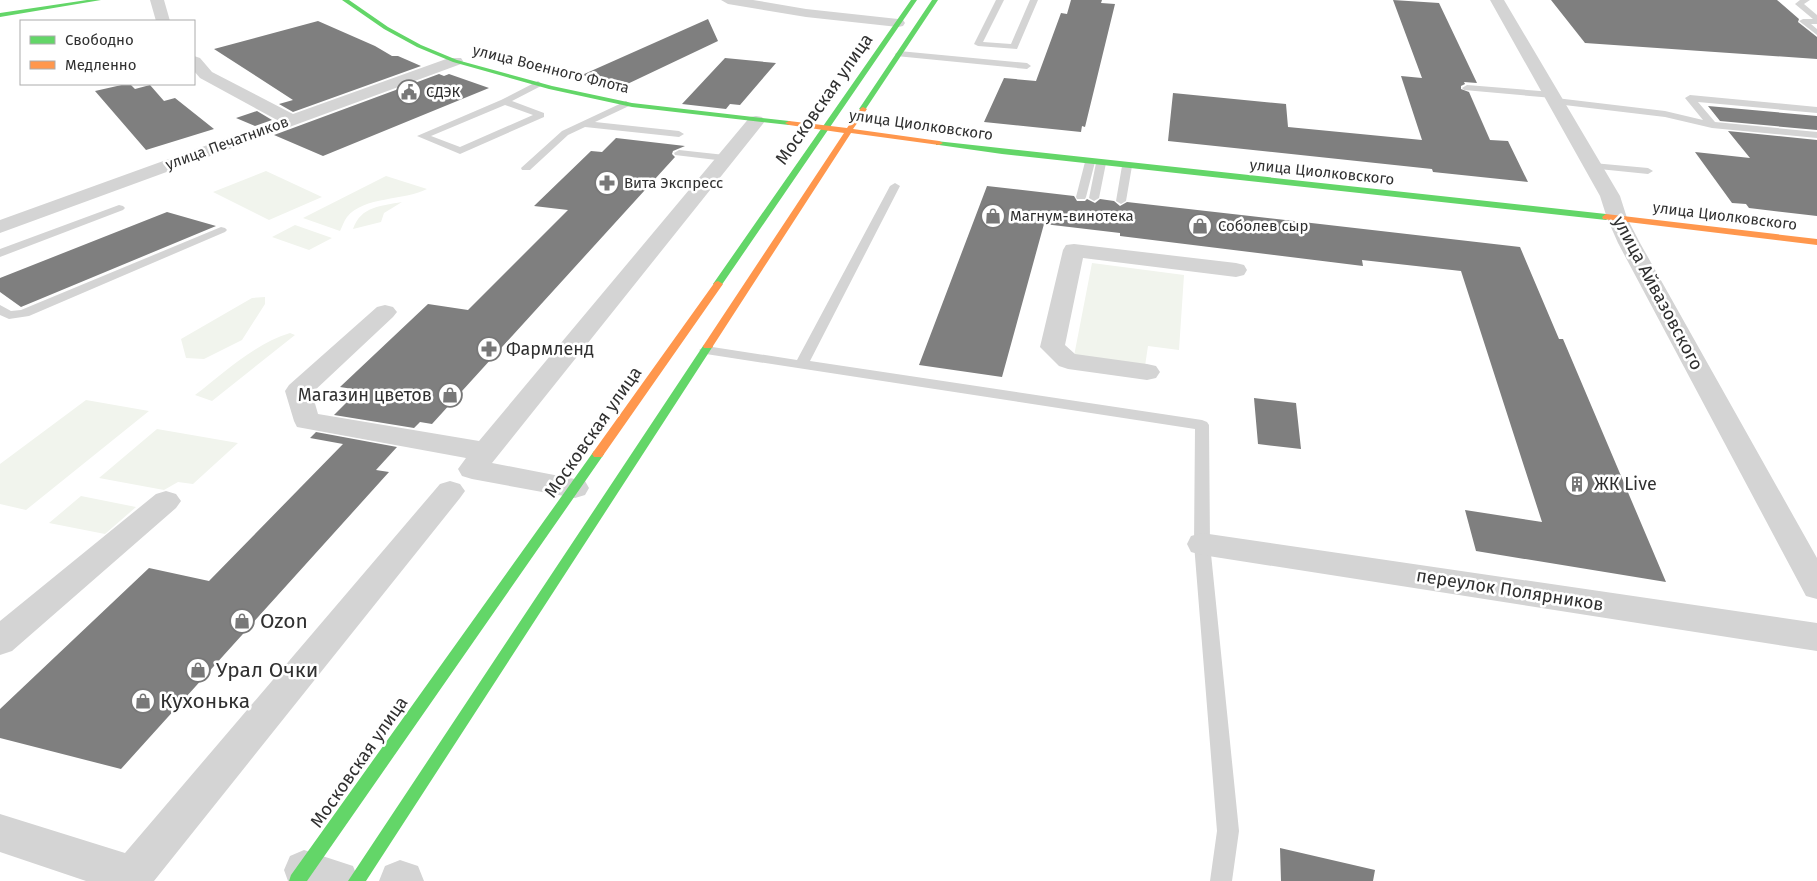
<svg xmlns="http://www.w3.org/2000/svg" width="1817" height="881" font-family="'Fira Sans',sans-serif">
<rect width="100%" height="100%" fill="#fff"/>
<path fill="#f1f4ed" d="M 266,171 L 322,197 L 269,220 L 213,192 Z
M 386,176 L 427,189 C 404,201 364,196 347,217 C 344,221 342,227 340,231 L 303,218 Z
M 402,202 L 384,213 L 381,222 L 353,229 C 361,206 381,206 402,202 Z
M 295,225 L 332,238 L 309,250 L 272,237 Z
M 1092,263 L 1184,275 L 1179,350 L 1148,346 L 1145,366 L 1074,356 Z
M 265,297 L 265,304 L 242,340 L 204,359 L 186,358 L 181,339 L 252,298 Z
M 290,333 L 295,335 L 212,401 L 195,395 C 224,373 254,344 290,333 Z
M 86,400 L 149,411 L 26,510 L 0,504 L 0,464 Z
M 157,429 L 238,443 L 193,484 L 178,482 L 164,490 L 99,478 Z
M 81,496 L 136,507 L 105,534 L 49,523 Z"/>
<path fill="#7f7f7f" d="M 1071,0 L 1102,0 L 1101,3 L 1115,4 L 1085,127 L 1082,126 L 1081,132 L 984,122 L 1004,78 L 1036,81 L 1061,13 L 1067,14 Z
M 1393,0 L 1439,3 L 1477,83 L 1464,82 L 1465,84 L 1461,86 L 1461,89 L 1469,92 L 1490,140 L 1508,141 L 1528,182 L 1433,172 L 1432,169 L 1168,141 L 1173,93 L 1286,104 L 1288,127 L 1422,140 L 1401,76 L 1422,78 Z
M 1551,0 L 1777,0 L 1799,19 L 1798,22 L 1817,37 L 1817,59 L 1585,43 Z
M 708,19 L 718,41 L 621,87 L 582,75 Z
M 318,21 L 375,46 L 392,56 L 398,56 L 421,66 L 293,112 L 279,104 L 293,100 L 214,49 Z
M 725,58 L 776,63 L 740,105 L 730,104 L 726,109 L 682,104 Z
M 439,74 L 444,76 L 449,74 L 489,88 L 323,156 L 274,135 Z
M 126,84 L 130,84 L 135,89 L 150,85 L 164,101 L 175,98 L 214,129 L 146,150 L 95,91 Z
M 1708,106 L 1817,116 L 1817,130 L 1720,121 Z
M 257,111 L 272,120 L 255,126 L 236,118 Z
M 1728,131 L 1817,140 L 1817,216 L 1749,208 L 1746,204 L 1732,203 L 1695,152 L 1750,158 Z
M 616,138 L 685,146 L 673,151 L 672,154 L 675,157 L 432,424 L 420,422 L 414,428 L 334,415 L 359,390 L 340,387 L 428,304 L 468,310 L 568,210 L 534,206 L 591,151 L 602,152 Z
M 987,186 L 1074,196 L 1077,201 L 1085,201 L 1087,199 L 1095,203 L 1100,199 L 1114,201 L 1120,206 L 1127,202 L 1520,247 L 1559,339 L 1563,339 L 1666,582 L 1476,551 L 1465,510 L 1542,522 L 1461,271 L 1362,260 L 1363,266 L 1120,236 L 1120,233 L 1044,224 L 1002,377 L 919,365 Z
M 167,212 L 216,226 L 21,307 L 0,292 L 0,278 Z
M 1254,398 L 1296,403 L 1301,449 L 1258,444 Z
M 316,432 L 397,447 L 376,470 L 389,472 L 121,769 L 0,738 L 0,709 L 149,568 L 209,581 L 343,444 L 310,438 Z
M 1280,848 L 1375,870 L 1373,881 L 1281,881 Z"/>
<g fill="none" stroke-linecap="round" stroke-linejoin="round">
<path fill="#d4d4d4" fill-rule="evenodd" d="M 996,0 L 1004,0 L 983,42 L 1011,44 L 1030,0 L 1038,0 L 1017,49 L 978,46 L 974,44 Z
M 1800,0 L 1810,0 L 1804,4 L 1817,15 L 1817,24 L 1811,24 L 1817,29 L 1817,35 L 1799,21 L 1803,19 L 1813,19 L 1795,4 Z
M 899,51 L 1027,63 L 1031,66 L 1027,69 L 896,56 L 895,54 Z
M 538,81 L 542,84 L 541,86 L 512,101 L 544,113 L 544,117 L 460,154 L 417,136 L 501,100 ZM 505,105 L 533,115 L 460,147 L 431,136 Z
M 1467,85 L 1553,92 L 1558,95 L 1553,98 L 1464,90 L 1462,88 Z
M 1690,95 L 1817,107 L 1817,113 L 1698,102 L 1715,122 L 1817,132 L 1817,138 L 1712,128 L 1665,117 L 1556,104 L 1551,101 L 1556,98 L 1665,111 L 1703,120 L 1685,98 Z
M 626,101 L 631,104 L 629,106 L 595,122 L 679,131 L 684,134 L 679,137 L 585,127 L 568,135 L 530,170 L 522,170 L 521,168 L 562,131 Z
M 679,150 L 725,155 L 730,158 L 725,161 L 675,155 L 674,153 Z
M 1090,159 L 1095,162 L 1086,197 L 1085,199 L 1077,199 L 1076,197 L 1085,162 Z
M 1101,160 L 1106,163 L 1099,198 L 1094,201 L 1089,198 L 1096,163 Z
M 1127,163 L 1132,166 L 1126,201 L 1121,204 L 1116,201 L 1122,166 Z
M 1593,163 L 1648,168 L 1653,171 L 1648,174 L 1589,168 L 1588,166 L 1589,164 Z
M 895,183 L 900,186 L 810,361 L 1202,420 L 1207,422 L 1209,425 L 1210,544 L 1239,831 L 1232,881 L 1210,881 L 1217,831 L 1194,544 L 1195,429 L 706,354 L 699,350 L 706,346 L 797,360 L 890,186 Z
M 119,205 L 123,206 L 125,208 L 123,210 L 0,257 L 0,249 Z
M 221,227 L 225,228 L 227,230 L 225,232 L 29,316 L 9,319 L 0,315 L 0,305 L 11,311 L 21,310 Z"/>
<path fill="#d4d4d4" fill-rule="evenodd" d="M 150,0 L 164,0 L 170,21 L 156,21 Z
M 721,0 L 753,0 L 806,9 L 898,19 L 903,20 L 905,23 L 903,26 L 898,27 L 806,17 L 728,4 Z
M 1490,0 L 1504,0 L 1620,196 L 1627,218 L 1640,243 L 1817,558 L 1817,599 L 1806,596 L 1618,243 L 1607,218 L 1600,196 Z
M 194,56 L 200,58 L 212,72 L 293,114 L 449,58 L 461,58 L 463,61 L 461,64 L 0,233 L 0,220 L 277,120 L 200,78 L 194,71 Z
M 756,116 L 762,117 L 765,121 L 762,125 L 492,463 L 585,481 L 589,488 L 585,495 L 575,498 L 472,479 L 462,476 L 458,469 L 466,458 L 297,427 L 294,421 L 285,391 L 289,385 L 377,307 L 385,305 L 393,307 L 397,312 L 393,317 L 312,393 L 318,414 L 479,441 L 750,117 Z
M 1074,244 L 1236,263 L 1244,265 L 1247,270 L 1244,275 L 1236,277 L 1083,258 L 1065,345 L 1075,354 L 1147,364 L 1156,366 L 1160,372 L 1156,378 L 1147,380 L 1068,369 L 1059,366 L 1040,347 L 1063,250 L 1066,245 Z
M 450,481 L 460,484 L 465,491 L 460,498 L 154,881 L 86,881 L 0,852 L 0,814 L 125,853 L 440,484 Z
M 166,491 L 176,494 L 181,501 L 176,508 L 12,651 L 0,655 L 0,621 L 156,494 Z
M 1202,533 L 1817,623 L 1817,651 L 1202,555 L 1191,552 L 1187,544 L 1191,536 Z
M 304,850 L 353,866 L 359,881 L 288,881 L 284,870 L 290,856 Z
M 400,860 L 418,866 L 424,881 L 379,881 L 385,866 Z"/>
<path fill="#63d668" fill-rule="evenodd" d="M 87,0 L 101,0 L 0,17 L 0,13 Z
M 342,0 L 349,0 L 388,27 L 421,45 L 457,60 L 552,86 L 632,103 L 789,121 L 793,123 L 789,125 L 632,107 L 549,89 L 453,62 L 417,47 L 384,29 Z
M 911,0 L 917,0 L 721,286 L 715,286 L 713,284 Z
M 932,0 L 938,0 L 865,110 L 861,110 L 859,109 Z
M 936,141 L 1606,214 L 1610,217 L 1606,220 L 1002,154 L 939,145 L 936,145 Z
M 708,343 L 713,346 L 366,881 L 348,881 L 703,346 Z
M 598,450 L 604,454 L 602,457 L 307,881 L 289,881 L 291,875 L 594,451 Z"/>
<path fill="#ff974d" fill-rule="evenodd" d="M 863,107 L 867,109 L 853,129 L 939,141 L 943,143 L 939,145 L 851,133 L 713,346 L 712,348 L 704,348 L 703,346 L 844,133 L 789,125 L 785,123 L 789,121 L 847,128 L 861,108 Z
M 1606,214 L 1817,239 L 1817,245 L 1603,219 L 1602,217 Z
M 718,281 L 723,284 L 602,457 L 594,457 L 592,454 L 594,451 L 715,282 Z"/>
</g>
<defs>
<g id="civic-ring" transform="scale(1.25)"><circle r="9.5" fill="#fff" stroke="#787878" stroke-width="1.5"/><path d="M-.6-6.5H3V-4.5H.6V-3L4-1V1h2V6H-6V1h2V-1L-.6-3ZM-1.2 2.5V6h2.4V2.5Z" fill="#787878"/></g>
<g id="pharmacy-ring" transform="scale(1.25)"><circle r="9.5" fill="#fff" stroke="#787878" stroke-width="1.5"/><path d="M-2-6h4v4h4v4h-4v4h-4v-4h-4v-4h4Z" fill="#787878"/></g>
<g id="shop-ring" transform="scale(1.25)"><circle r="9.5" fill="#fff" stroke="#787878" stroke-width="1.5"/><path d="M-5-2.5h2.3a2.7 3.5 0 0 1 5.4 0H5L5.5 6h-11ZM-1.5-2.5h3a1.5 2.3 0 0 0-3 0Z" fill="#787878"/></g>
<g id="building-ring" transform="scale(1.25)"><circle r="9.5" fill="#fff" stroke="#787878" stroke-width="1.5"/><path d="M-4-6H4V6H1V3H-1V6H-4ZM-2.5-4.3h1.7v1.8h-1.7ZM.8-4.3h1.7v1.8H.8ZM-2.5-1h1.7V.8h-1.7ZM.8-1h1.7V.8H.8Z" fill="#787878"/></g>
</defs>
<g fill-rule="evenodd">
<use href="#civic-ring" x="409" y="92"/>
<use href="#pharmacy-ring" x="607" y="183"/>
<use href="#shop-ring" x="993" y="216"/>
<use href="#shop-ring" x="1200" y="226"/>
<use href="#pharmacy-ring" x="489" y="349"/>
<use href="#shop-ring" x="450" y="395"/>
<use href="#building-ring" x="1577" y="484"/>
<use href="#shop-ring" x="242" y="621"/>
<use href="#shop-ring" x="198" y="670"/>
<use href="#shop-ring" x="143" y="701"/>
</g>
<g text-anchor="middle" stroke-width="5" stroke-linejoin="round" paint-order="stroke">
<g font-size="15" fill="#303030" stroke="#fff">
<text transform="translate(551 69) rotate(14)" y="5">улица Военного Флота</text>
<text transform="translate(921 125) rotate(8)" y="5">улица Циолковского</text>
<text transform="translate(227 143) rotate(-20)" y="5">улица Печатников</text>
<text transform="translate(1322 172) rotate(6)" y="5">улица Циолковского</text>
<text transform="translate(1725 216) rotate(7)" y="5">улица Циолковского</text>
</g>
<g font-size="15" fill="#303030" stroke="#fff" text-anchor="start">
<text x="426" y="97">СДЭК</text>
<text x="624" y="188">Вита Экспресс</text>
<text x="1010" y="221">Магнум-винотека</text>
<text x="1218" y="231">Соболев сыр</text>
</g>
<g font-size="18" fill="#303030" stroke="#fff">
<text transform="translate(824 99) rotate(-55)" y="6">Московская улица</text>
<text transform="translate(1658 293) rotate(62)" y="6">улица Айвазовского</text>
<text transform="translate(593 432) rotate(-55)" y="6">Московская улица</text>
<text transform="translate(1510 590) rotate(9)" y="6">переулок Полярников</text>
<text transform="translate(359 762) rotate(-55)" y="6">Московская улица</text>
</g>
<g font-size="18" fill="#303030" stroke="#fff" text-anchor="start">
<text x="506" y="355">Фармленд</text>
<text x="432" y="401" text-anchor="end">Магазин цветов</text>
<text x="1594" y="490">ЖК Live</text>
</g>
<g font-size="21" fill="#303030" stroke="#fff" text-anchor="start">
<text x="260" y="628">Ozon</text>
<text x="216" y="677">Урал Очки</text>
<text x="160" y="708">Кухонька</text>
</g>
</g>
<rect x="20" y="20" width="175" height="65" fill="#ffffff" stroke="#acacac"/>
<rect x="30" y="36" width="25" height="8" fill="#63d668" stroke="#acacac"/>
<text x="65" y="45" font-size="15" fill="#303030">Свободно</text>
<rect x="30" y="61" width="25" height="8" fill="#ff974d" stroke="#acacac"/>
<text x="65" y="70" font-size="15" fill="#303030">Медленно</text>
</svg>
